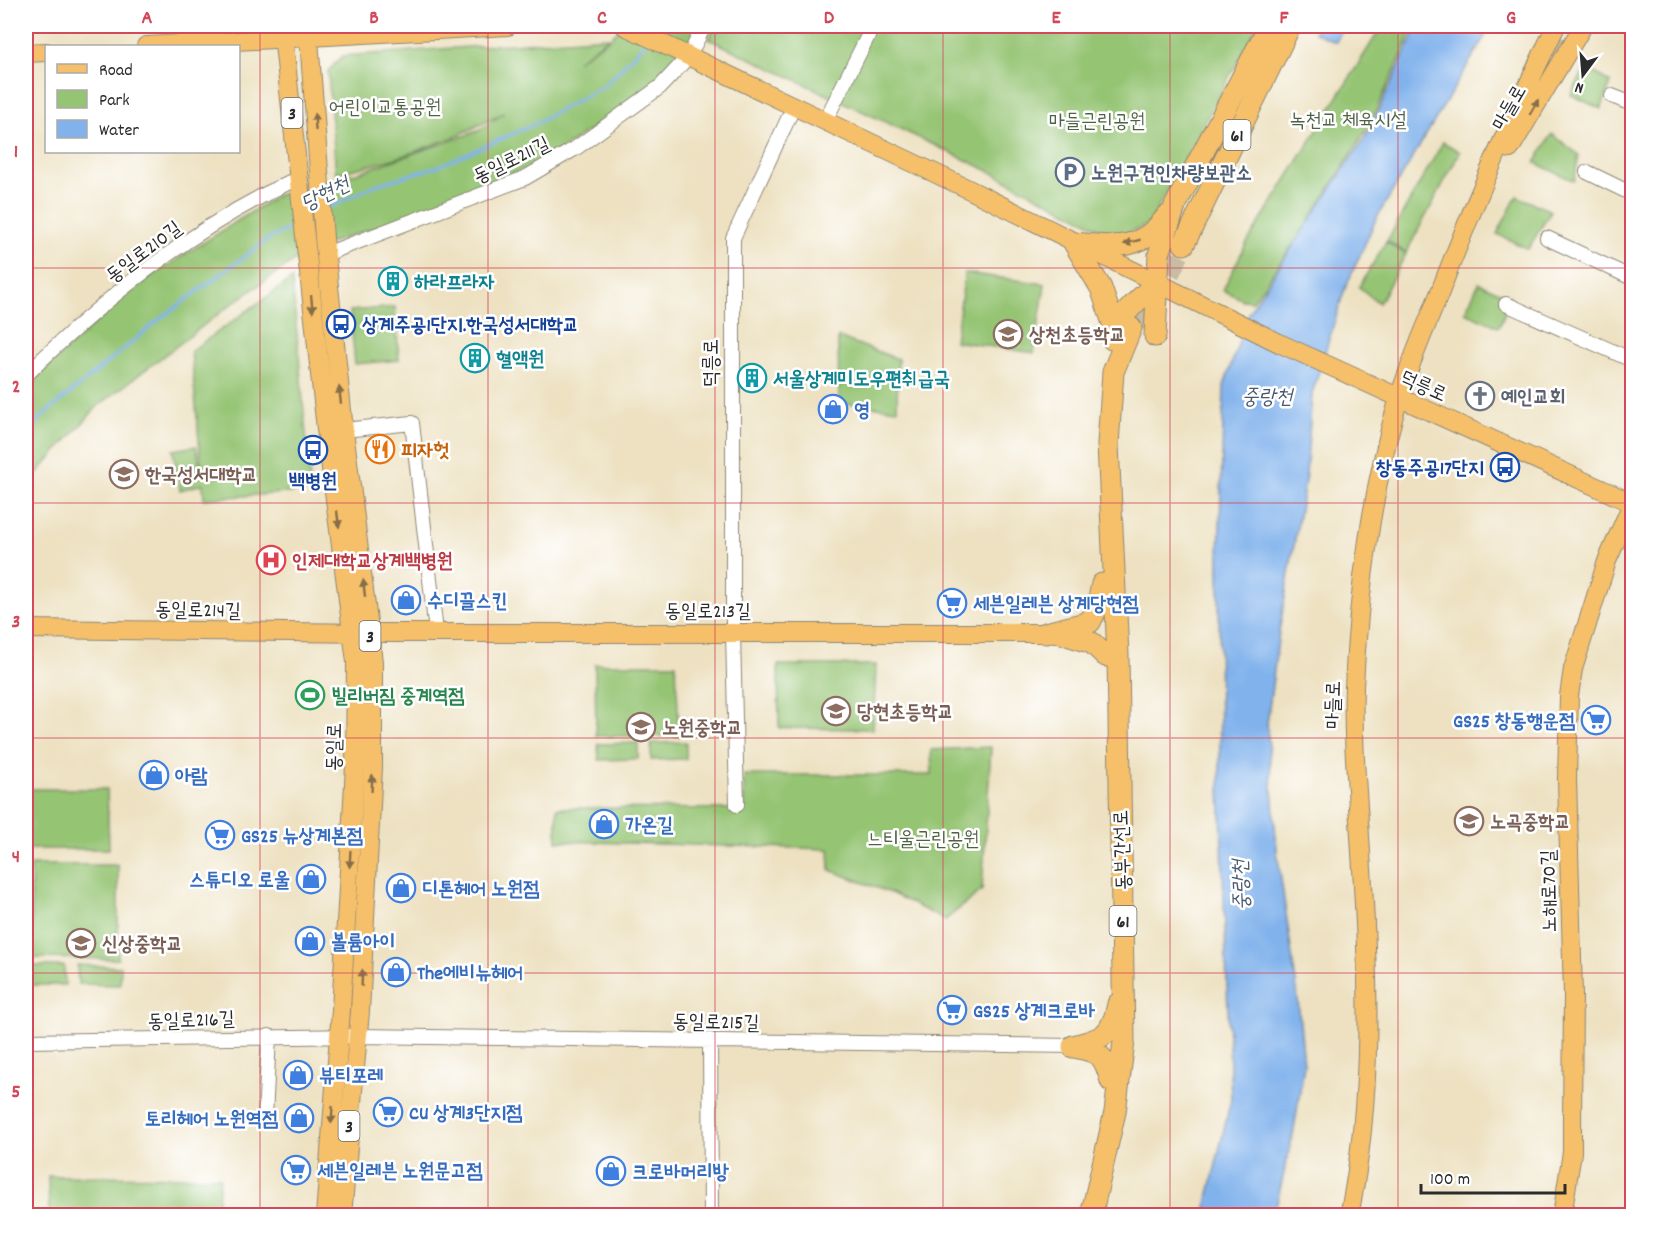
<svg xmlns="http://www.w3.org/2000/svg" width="1658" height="1241" font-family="Dekko,'Poor Story',sans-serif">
<rect width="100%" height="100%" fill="#fff"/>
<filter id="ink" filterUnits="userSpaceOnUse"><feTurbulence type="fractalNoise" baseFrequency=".0167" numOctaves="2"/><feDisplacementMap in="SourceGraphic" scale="12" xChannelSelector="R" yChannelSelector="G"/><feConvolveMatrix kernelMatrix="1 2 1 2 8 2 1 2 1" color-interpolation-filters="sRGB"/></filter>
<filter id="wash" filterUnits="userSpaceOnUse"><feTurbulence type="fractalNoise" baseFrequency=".008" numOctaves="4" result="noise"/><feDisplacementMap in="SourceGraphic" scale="24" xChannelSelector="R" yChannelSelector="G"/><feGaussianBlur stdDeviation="1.35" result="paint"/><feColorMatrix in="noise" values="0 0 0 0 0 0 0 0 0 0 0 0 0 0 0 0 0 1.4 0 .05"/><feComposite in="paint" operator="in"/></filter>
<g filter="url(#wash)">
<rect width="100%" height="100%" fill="#ede1c1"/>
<path fill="#95c473" stroke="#60784f" stroke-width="1.5" d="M 622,26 L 697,26 L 690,43 L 653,87 L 548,158 L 460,198 L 310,250 L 233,303 L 98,406 L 26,485 L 26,387 L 134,287 L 278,195 L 360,172 L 478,131 L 504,113 L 454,137 L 397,158 L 336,174 L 328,71 L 343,56 L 609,37 L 576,62 L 609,39 Z
M 714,26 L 1257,26 L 1149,224 L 1123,235 L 1112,235 L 985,169 L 709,39 Z
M 1382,26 L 1415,26 L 1369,126 L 1306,226 L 1253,301 L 1243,300 L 1223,290 L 1245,246 Z
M 1586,67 L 1611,83 L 1601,109 L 1571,95 Z
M 1552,134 L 1579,155 L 1574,181 L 1535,163 Z
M 1443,142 L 1460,152 L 1406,253 L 1387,241 Z
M 1517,196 L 1551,211 L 1528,249 L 1497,234 Z
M 1386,242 L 1406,254 L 1379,303 L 1359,287 Z
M 965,273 L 1045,284 L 1034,353 L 955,341 Z
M 292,279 L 311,491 L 204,499 L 203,484 L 180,490 L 173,450 L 196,446 L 202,474 L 191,351 Z
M 1479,283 L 1511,297 L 1499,327 L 1465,312 Z
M 395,307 L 399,360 L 355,364 L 350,311 Z
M 838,337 L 898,359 L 897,409 L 839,403 Z
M 595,664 L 676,664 L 679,736 L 596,736 Z
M 778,665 L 876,665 L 873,729 L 779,728 Z
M 686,742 L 686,759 L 651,760 L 651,743 Z
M 638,743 L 638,759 L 599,760 L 598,744 Z
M 991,747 L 982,890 L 945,920 L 893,894 L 830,870 L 829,849 L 557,841 L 557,808 L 744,809 L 744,775 L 932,775 L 931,750 Z
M 26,789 L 107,789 L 109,849 L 26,849 Z
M 31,865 L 118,865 L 118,959 L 32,958 Z
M 77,965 L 121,967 L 120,985 L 78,984 Z
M 26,966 L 64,966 L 65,985 L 26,985 Z
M 48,1176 L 220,1177 L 217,1215 L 49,1215 Z"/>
<path fill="#81b2ec" stroke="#566e8c" stroke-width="1.5" d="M 1317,26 L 1344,26 L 1336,42 L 1314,32 Z
M 1418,26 L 1491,26 L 1376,219 L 1344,291 L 1312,394 L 1306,475 L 1279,632 L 1267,724 L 1277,851 L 1297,990 L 1304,1065 L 1294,1130 L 1274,1215 L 1204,1216 L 1231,1099 L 1220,785 L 1219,559 L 1224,386 L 1249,312 L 1368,133 Z"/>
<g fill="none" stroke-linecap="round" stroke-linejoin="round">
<path stroke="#81b2ec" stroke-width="3" d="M 655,33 L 663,26
M 329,208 L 375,185 L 439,166 L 535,124 L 605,85 L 646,42
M 26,434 L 41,417 L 160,319 L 267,240 L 296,225"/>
</g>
</g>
<g filter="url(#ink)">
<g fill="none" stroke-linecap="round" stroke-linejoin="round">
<path stroke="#c6bda3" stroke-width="21" stroke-dasharray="21 10" stroke-linecap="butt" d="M 1539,84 L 1571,26
M 1142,329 L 1184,244"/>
<g stroke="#8c8676" stroke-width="16">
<path id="minor" d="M 1612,96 L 1632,104
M 825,121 L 873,26
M 1587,172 L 1632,194
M 1547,238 L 1632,278
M 326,254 L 525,178 L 576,148 L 660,87 L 689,56 L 704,26
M 1506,304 L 1632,360
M 26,375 C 105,297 196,225 298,178
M 344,430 L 412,423 L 436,632
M 737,805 L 733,633 L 733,238 L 794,106
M 710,1040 L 711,1216
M 26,1041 L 358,1036 L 1073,1046
M 265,1117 L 269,1036"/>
</g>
<g stroke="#8c8676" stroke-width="20">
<path id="major" d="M 282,26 L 326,429 L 356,662 L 355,766 L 341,1010 L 325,1216
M 308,26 L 324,238 L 344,430 L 373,662 L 373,767 L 360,1011 L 342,1216
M 625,26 L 964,187 L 1281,344 L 1632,503
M 146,46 L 508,26
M 26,53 L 46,52
M 1510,149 L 1583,26
M 26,629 L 370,633 L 1046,633
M 1349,1216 C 1374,1095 1369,975 1361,853 C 1358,798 1352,742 1354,687 C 1358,595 1372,488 1398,401 C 1409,365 1424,331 1438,297 C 1473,205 1513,114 1556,26
M 1562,1216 L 1572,1152 L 1572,1127 L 1573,995 L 1567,779 L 1569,696 L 1573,669 L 1607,561 L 1632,504"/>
</g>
<g stroke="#8c8676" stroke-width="23">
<path id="highway" d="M 1074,243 C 1115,247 1140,252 1167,216
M 1074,243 L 1101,288 L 1115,329
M 1184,244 L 1290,26
M 1155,336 L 1159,254 L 1175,206 L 1269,26
M 1112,339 C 1118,315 1140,299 1157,282
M 1058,632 L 1092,643 L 1106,656
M 1046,633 L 1090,622 L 1097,608 L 1102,584
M 1073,1046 C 1102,1039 1112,1036 1118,1004
M 1073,1047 C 1101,1052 1104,1055 1111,1081
M 1091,1216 L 1115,1112 L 1124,1041 L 1118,655 L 1108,444 L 1113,372 L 1131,328"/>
</g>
<use href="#minor" stroke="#fff" stroke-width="14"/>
<use href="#major" stroke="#f6c06b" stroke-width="18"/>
<use href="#highway" stroke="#f6c06b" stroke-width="21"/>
</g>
<defs><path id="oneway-solid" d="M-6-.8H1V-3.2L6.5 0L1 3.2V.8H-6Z" transform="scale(1.5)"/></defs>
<g fill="#866e48">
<use href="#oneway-solid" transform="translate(1534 107) rotate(-60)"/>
<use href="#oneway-solid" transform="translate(315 122) rotate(-94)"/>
<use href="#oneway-solid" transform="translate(1132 242) rotate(165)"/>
<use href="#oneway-solid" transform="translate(312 304) rotate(84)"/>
<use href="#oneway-solid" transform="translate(340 395) rotate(-96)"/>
<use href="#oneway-solid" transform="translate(338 519) rotate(83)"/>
<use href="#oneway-solid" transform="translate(364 588) rotate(-97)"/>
<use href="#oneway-solid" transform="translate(372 783) rotate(-87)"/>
<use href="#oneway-solid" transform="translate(350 859) rotate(93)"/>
<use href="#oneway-solid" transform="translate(362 978) rotate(-87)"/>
<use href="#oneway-solid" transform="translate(332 1115) rotate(94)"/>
</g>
</g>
<path fill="none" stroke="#d1495b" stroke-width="1.5" stroke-opacity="0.55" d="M 260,26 L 260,1216M 488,26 L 488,1216M 715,26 L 715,1216M 943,26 L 943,1216M 1170,26 L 1170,1216M 1398,26 L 1398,1216M 26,268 L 1632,268M 26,503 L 1632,503M 26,738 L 1632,738M 26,973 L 1632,973"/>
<defs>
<g id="parking-ring" transform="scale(1.5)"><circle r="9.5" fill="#fff" stroke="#5c6f8a" stroke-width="1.5"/><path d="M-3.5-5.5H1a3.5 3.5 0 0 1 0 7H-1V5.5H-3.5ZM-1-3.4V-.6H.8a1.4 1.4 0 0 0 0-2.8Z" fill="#5c6f8a"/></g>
<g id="building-ring" transform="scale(1.5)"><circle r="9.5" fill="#fff" stroke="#0f9aa8" stroke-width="1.5"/><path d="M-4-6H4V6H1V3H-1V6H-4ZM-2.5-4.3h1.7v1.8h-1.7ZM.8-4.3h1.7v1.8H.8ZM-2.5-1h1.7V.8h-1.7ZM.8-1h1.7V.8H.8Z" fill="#0f9aa8"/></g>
<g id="bus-ring" transform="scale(1.5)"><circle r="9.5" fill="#fff" stroke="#1a4fb4" stroke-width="1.5"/><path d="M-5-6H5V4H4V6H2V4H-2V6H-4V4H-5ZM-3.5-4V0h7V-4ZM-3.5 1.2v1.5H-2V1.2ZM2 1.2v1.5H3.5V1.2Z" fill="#1a4fb4"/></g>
<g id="school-ring" transform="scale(1.5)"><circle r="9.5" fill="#fff" stroke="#8d6e63" stroke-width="1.5"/><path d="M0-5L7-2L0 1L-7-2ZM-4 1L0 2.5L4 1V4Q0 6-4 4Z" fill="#8d6e63"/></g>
<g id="church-ring" transform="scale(1.5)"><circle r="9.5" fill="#fff" stroke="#6b7280" stroke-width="1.5"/><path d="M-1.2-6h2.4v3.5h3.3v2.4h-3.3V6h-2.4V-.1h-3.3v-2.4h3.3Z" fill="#6b7280"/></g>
<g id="shop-ring" transform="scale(1.5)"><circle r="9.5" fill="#fff" stroke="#3f7fe0" stroke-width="1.5"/><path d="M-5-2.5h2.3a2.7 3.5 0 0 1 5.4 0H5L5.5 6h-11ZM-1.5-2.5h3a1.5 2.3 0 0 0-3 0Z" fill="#3f7fe0"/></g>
<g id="restaurant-ring" transform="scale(1.5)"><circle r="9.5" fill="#fff" stroke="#e8710a" stroke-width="1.5"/><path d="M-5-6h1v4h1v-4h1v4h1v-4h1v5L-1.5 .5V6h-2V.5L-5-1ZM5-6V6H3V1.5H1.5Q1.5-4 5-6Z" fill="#e8710a"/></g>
<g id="university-ring" transform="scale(1.5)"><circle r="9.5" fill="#fff" stroke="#8d6e63" stroke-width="1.5"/><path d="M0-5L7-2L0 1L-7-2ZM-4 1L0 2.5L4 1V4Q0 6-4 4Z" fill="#8d6e63"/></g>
<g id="hospital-ring" transform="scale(1.5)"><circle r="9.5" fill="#fff" stroke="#e0444e" stroke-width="1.5"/><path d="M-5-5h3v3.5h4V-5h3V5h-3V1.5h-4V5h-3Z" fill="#e0444e"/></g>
<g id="supermarket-ring" transform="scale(1.5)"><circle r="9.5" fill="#fff" stroke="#3f7fe0" stroke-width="1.5"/><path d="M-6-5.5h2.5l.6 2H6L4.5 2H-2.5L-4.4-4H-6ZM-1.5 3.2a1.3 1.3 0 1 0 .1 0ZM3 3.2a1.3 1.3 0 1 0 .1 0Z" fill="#3f7fe0"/></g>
<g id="stadium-ring" transform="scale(1.5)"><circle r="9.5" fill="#fff" stroke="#2e9e5b" stroke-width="1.5"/><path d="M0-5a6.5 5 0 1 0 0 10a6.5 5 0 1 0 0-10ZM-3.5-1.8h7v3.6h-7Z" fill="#2e9e5b"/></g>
</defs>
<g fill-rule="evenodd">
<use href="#parking-ring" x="1070" y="172"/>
<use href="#building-ring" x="393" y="281"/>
<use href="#bus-ring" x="341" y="324"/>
<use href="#school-ring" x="1008" y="334"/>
<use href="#building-ring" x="475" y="358"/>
<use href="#building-ring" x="752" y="378"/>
<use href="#church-ring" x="1480" y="396"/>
<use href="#shop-ring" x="833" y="409"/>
<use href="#restaurant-ring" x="380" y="449"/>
<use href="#bus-ring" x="313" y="450"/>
<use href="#bus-ring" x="1505" y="467"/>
<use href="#university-ring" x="124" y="474"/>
<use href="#hospital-ring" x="271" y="560"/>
<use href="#shop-ring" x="406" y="600"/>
<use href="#supermarket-ring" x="952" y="603"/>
<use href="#stadium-ring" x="310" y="695"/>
<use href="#school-ring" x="836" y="711"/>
<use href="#supermarket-ring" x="1596" y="720"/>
<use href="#school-ring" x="641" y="727"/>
<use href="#shop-ring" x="154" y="775"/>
<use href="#school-ring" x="1469" y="821"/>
<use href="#shop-ring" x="604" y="824"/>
<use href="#supermarket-ring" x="220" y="835"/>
<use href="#shop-ring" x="311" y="879"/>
<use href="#shop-ring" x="401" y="888"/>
<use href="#shop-ring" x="310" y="941"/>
<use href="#school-ring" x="81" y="943"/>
<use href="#shop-ring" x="396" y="972"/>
<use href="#supermarket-ring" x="952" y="1010"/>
<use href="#shop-ring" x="298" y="1075"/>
<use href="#supermarket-ring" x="388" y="1112"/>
<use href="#shop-ring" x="299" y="1118"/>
<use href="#supermarket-ring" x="296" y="1170"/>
<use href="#shop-ring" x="611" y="1171"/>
</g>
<g text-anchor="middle" stroke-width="5" stroke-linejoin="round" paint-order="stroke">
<g fill="#fff" stroke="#6b6b6b" stroke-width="1.5">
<rect x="281.5" y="98" width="21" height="30" rx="4.5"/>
<rect x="1223.5" y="120" width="27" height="30" rx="4.5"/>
<rect x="359.5" y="621" width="21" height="30" rx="4.5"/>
<rect x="1109.5" y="906" width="27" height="30" rx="4.5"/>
<rect x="338.5" y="1111" width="21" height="30" rx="4.5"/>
</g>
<g font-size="18" font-weight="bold" fill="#2b2b2b">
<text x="292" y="119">3</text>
<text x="1237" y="141">61</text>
<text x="370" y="642">3</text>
<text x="1123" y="927">61</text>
<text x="349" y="1132">3</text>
</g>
<g font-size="20" fill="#506144" stroke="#fff">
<text x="385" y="113">어린이교통공원</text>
<text x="1348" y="126">녹천교 체육시설</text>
<text x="1097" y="127">마들근린공원</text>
<text x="923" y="845">느티울근린공원</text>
</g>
<g font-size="20" fill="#2b2b2b" stroke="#fff">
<text transform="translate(1508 107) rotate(-60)" y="7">마들로</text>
<text transform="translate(511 159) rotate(-26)" y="7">동일로211길</text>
<text transform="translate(143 251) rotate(-37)" y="7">동일로210길</text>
<text transform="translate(710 363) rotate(-90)" y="7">덕릉로</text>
<text transform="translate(1424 385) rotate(24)" y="7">덕릉로</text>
<text transform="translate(198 609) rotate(1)" y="7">동일로214길</text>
<text x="708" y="617">동일로213길</text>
<text transform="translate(1332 705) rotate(-89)" y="7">마들로</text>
<text transform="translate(333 747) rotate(-89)" y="7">동일로</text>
<text transform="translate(1121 850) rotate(-92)" y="7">동부간선로</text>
<text transform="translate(1548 891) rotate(-91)" y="7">노해로70길</text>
<text transform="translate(191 1019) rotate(-2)" y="7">동일로216길</text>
<text transform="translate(716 1021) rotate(1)" y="7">동일로215길</text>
</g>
<g font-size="20" font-weight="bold" fill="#4e5e75" stroke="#fff" text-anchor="start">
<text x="1091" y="179">노원구견인차량보관소</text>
</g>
<g font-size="20" font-weight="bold" fill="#0d838f" stroke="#fff" text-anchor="start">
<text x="414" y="288">하라프라자</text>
<text x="496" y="365">혈액원</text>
<text x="773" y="385">서울상계미도우편취급국</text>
</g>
<g font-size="20" font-weight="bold" fill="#164399" stroke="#fff" text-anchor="start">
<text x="362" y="331">상계주공1단지.한국성서대학교</text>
<text x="1484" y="474" text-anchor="end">창동주공17단지</text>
<text x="313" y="487" text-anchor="middle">백병원</text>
</g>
<g font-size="20" font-weight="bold" fill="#785e54" stroke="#fff" text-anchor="start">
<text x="1029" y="341">상천초등학교</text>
<text x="145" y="481">한국성서대학교</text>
<text x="857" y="718">당현초등학교</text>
<text x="662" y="734">노원중학교</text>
<text x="1490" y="828">노곡중학교</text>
<text x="102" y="950">신상중학교</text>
</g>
<g font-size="20" font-weight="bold" fill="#5b616d" stroke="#fff" text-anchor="start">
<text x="1501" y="403">예인교회</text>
</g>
<g font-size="20" font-weight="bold" fill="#366cbe" stroke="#fff" text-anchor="start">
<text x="854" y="416">영</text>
<text x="427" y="607">수디끌스킨</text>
<text x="973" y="610">세븐일레븐 상계당현점</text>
<text x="1575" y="727" text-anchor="end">GS25 창동행운점</text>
<text x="175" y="782">아람</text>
<text x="625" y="831">가온길</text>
<text x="241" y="842">GS25 뉴상계본점</text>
<text x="290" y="886" text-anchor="end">스튜디오 로울</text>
<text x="422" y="895">디톤헤어 노원점</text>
<text x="331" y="948">볼륨아이</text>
<text x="417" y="979">The에비뉴헤어</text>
<text x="973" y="1017">GS25 상계크로바</text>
<text x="319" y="1082">뷰티포레</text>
<text x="409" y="1119">CU 상계3단지점</text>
<text x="278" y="1125" text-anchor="end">토리헤어 노원역점</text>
<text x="317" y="1177">세븐일레븐 노원문고점</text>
<text x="632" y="1178">크로바머리방</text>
</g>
<g font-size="20" font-weight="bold" fill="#c56008" stroke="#fff" text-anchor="start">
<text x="401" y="456">피자헛</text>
</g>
<g font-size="20" font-weight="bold" fill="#be3a42" stroke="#fff" text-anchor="start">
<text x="292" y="567">인제대학교상계백병원</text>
</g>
<g font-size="20" font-weight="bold" fill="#27864d" stroke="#fff" text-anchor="start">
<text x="331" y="702">빌리버짐 중계역점</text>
</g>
<g font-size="21" font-style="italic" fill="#495a6f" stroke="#fff">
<text transform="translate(325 193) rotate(-27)" y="7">당현천</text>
<text x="1267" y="403">중랑천</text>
<text transform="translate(1240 885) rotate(-92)" y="7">중랑천</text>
</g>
</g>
<rect width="1658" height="1241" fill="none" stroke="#fff" stroke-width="66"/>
<rect x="45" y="45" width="195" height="108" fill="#ffffff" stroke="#aaaaaa" stroke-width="1.5"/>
<rect x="57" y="64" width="30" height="9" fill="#f6c06b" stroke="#aaaaaa" stroke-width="1.5"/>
<text x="99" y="75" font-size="18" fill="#2b2b2b">Road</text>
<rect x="57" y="90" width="30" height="18" fill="#95c473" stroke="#aaaaaa" stroke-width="1.5"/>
<text x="99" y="105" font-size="18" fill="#2b2b2b">Park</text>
<rect x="57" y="120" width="30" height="18" fill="#81b2ec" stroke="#aaaaaa" stroke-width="1.5"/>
<text x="99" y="135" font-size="18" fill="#2b2b2b">Water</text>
<g transform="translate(1583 75) rotate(196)" stroke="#ffffff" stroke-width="4.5" paint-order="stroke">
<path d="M0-4.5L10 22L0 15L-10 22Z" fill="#2b2b2b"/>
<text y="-9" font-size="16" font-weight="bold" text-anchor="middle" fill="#2b2b2b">N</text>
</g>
<path d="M1421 1184v9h144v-9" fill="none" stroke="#2b2b2b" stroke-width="3"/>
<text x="1430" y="1184" font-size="18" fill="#2b2b2b" stroke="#ffffff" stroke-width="4.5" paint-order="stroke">100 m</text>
<rect x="33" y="33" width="1592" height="1175" fill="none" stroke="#d1495b" stroke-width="2"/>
<g font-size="20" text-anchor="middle" font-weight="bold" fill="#d1495b">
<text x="147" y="23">A</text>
<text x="374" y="23">B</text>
<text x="602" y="23">C</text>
<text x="829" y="23">D</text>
<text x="1056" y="23">E</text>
<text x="1284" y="23">F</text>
<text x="1511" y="23">G</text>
<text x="16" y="157">1</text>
<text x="16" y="392">2</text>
<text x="16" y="627">3</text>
<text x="16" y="862">4</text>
<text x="16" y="1097">5</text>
</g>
</svg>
